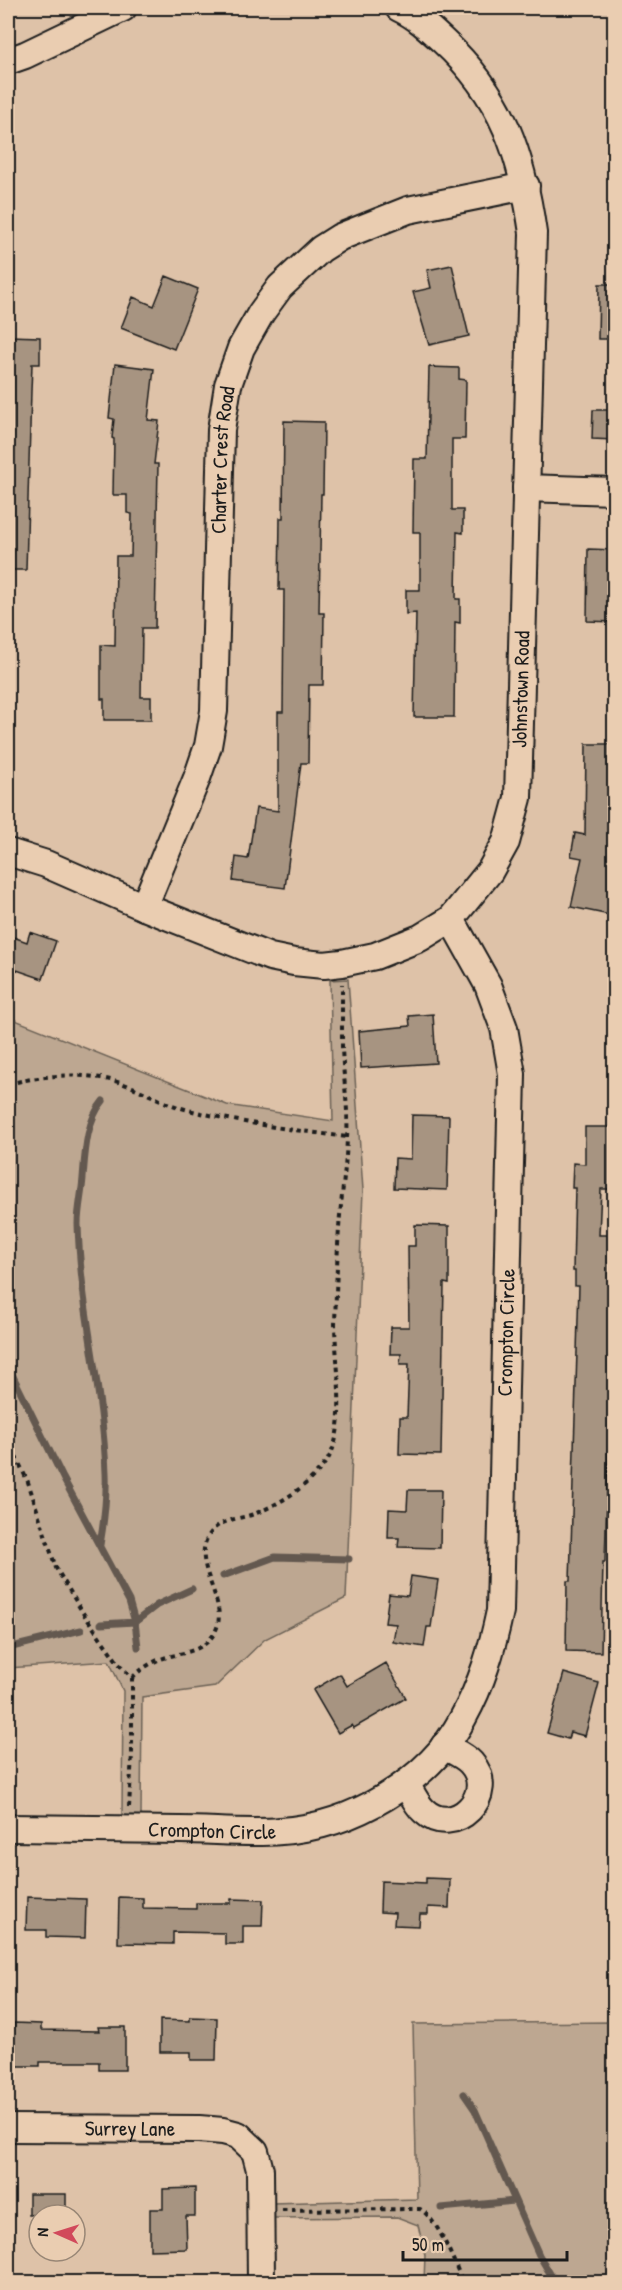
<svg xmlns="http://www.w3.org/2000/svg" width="622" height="2290" font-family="'Patrick Hand',sans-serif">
<rect width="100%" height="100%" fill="#dec2a8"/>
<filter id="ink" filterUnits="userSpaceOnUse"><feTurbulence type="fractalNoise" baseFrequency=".0167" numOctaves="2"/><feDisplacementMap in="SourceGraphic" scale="12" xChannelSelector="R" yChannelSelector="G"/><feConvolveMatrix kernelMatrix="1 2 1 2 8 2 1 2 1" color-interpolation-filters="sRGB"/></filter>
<g filter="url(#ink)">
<path fill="#bda791" stroke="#6c6256" stroke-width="1.5" d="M 348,979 L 363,1190 L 346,1598 L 265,1639 L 215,1687 L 142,1697 L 141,1816 L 122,1816 L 123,1691 L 109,1661 L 8,1668 L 8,1017 L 227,1105 L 333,1121 L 330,980 Z
M 614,2022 L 614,2282 L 424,2282 L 425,2255 L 418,2225 L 397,2217 L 273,2218 L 272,2203 L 417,2199 L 413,2024 Z"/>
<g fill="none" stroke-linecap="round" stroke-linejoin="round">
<path stroke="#635950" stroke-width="7" d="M 8,1366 L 63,1478 L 129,1601 L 135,1622 L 138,1647
M 100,1545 C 104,1521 107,1497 106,1473 C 103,1389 80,1307 78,1224 C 78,1209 82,1193 83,1178 C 85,1153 86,1121 103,1101
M 223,1576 L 275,1557 L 349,1559
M 101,1624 L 135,1622 L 157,1605 L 192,1589
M 8,1648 L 81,1630
M 464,2094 L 475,2110 L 539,2255 L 555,2282
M 441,2208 L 515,2201"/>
</g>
<path fill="#a79481" stroke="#1c1c1c" stroke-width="1.5" d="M 452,265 L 469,336 L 429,345 L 413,292 L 431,288 L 427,270 Z
M 166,276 L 198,289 L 174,349 L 121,328 L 133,297 L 154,306 Z
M 599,284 L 615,284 L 615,339 L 598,339 Z
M 8,336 L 40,337 L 40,364 L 32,364 L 31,391 L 26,570 L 8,570 Z
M 115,364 L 154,369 L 148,420 L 159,421 L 154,464 L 158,464 L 155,628 L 142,628 L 141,697 L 151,697 L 151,720 L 104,720 L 104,699 L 101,699 L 101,645 L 115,646 L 116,556 L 131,556 L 132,514 L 127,513 L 127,495 L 113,495 L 114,439 L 112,438 L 114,419 L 109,418 Z
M 429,367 L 459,368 L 459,379 L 466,380 L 465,439 L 452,439 L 452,510 L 463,510 L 463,533 L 457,532 L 456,599 L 460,599 L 460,623 L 455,622 L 454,717 L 414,717 L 416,613 L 406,614 L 406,590 L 420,590 L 420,532 L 413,532 L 414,459 L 427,459 Z
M 593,410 L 615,410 L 615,440 L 592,439 Z
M 284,421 L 324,422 L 323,494 L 321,494 L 319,613 L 324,613 L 323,685 L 309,685 L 308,763 L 301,763 L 285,888 L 233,881 L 236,857 L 248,859 L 256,808 L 278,811 L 278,712 L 283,712 L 284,590 L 279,590 L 280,518 L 283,518 Z
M 588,549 L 615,550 L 615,622 L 587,621 Z
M 586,744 L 615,744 L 615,894 L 610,915 L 571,907 L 582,858 L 571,856 L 575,833 L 585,835 Z
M 30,932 L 56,941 L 43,979 L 8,967 L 8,935 L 27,942 Z
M 433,1014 L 436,1063 L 361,1068 L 359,1031 L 410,1026 L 409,1016 Z
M 412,1115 L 449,1116 L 447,1190 L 394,1188 L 395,1158 L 411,1159 Z
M 585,1127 L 614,1127 L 615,1149 L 615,1189 L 601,1189 L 599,1235 L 611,1235 L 609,1300 L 613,1300 L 605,1562 L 603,1562 L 601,1652 L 566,1651 L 567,1581 L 570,1581 L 579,1286 L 575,1286 L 575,1271 L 573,1271 L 575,1188 L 572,1188 L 573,1163 L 585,1164 Z
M 415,1225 L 449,1226 L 449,1284 L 444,1283 L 441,1455 L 399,1454 L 400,1417 L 407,1417 L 409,1364 L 400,1364 L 401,1354 L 390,1354 L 391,1327 L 409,1327 L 408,1246 L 415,1246 Z
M 408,1490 L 441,1490 L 440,1548 L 398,1547 L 399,1538 L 388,1538 L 389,1509 L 407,1510 Z
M 411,1576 L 438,1580 L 431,1627 L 427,1627 L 424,1647 L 393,1642 L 396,1624 L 385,1623 L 389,1594 L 408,1596 Z
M 386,1663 L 406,1698 L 354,1728 L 352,1725 L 338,1733 L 313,1690 L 340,1674 L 347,1686 Z
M 564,1673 L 599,1683 L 585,1736 L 570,1732 L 568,1739 L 547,1733 Z
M 426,1878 L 450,1879 L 449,1908 L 428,1907 L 428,1914 L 420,1914 L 419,1926 L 394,1925 L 395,1913 L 380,1912 L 381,1881 L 426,1883 Z
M 27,1897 L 86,1899 L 85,1938 L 46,1937 L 46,1930 L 26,1930 Z
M 119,1897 L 143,1898 L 143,1908 L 196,1909 L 196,1903 L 231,1903 L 231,1899 L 263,1900 L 262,1926 L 243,1926 L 243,1944 L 225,1944 L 225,1933 L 173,1932 L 173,1944 L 118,1943 Z
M 190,2017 L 217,2018 L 216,2060 L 191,2060 L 191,2052 L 160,2052 L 160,2020 L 190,2021 Z
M 14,2023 L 41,2024 L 41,2030 L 99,2031 L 98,2027 L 125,2027 L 125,2070 L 99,2070 L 99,2062 L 40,2062 L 40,2066 L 15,2066 L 15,2058 L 8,2058 L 8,2027 L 14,2027 Z
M 195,2188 L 195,2216 L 186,2216 L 187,2249 L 150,2250 L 150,2209 L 163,2209 L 163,2189 Z
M 29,2194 L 66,2194 L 66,2215 L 29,2215 Z"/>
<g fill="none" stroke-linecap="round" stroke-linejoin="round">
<g stroke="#1c1c1c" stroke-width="30">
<g id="street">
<path d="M 8,61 L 25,55 L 123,8"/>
<path d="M 526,488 L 614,491"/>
<path id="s1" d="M 8,852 L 46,864 L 144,907 L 270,957 L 294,962 L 324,965 L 342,963 L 375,956 L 420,938 L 451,919 L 490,871 L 506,842 L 518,798 L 533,233 C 522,155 503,96 443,41 C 429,28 416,16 399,8"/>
<path id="s2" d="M 144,907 L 197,778 L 208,746 L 214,711 L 221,430 L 228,385 L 241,348 L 261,313 L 280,287 L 321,249 L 340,237 L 408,210 L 526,186"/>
<path d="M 406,1783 C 411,1792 416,1804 424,1811 C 454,1839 499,1794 471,1763 C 465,1756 453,1751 444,1746"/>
<path id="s3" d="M 8,1828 C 65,1829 123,1829 180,1830 C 213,1830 248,1834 281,1831 C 352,1826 429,1782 463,1718 C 482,1684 492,1649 500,1611 L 512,1074 L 504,1028 L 488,985 L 451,919"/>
<path id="s4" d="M 8,2128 L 199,2129 L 223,2131 L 238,2135 L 255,2151 L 260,2170 L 261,2282"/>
</g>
</g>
<path stroke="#1c1c1c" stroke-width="4" stroke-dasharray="4.5 4.5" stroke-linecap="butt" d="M 8,1084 C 44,1075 84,1071 121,1083 C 143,1090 162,1103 185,1109 C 238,1123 293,1130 347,1137
M 8,1440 L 28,1482 L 56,1568 L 83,1613 L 119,1664 L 132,1678 L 132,1754 L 129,1807
M 132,1678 C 140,1670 147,1665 158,1660 C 175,1653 198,1654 211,1638 C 238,1605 184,1564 212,1531 C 222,1519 240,1519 254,1514 C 282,1503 308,1486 326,1462 C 349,1430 335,1362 335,1324 C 336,1292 337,1260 339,1228 C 341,1198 346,1168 347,1138 C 349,1108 343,1078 342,1047 C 342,1026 342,1005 342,984
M 282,2210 L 420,2209 C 440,2222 453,2261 463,2282"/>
<use href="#street" stroke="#eacdb1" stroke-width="26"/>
</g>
</g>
<g text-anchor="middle" stroke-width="5" stroke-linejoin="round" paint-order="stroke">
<g font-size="21" fill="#1c1c1c" stroke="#eacdb1">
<text dy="7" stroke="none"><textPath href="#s2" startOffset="460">Charter Crest Road</textPath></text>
<text dy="7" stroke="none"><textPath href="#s1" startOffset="723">Johnstown Road</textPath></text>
<text dy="7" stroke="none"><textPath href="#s3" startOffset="888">Crompton Circle</textPath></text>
<text dy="7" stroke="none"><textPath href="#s3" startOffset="204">Crompton Circle</textPath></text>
<text dy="7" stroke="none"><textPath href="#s4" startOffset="122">Surrey Lane</textPath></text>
</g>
</g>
<rect width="622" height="2290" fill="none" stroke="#eacdb1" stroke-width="30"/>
<rect x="15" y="15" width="592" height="2260" fill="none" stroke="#1c1c1c" stroke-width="2" filter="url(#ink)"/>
<g transform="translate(57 2233) rotate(273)"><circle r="28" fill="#eacdb1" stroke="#988675" stroke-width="1.5"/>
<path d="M0-4.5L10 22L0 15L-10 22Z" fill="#d1495b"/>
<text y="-9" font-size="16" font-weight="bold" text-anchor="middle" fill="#1c1c1c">N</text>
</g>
<path d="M403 2251v9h164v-9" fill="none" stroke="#1c1c1c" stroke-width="3"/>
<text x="412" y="2251" font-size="18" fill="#1c1c1c" stroke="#eacdb1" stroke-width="4.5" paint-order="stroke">50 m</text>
</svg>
